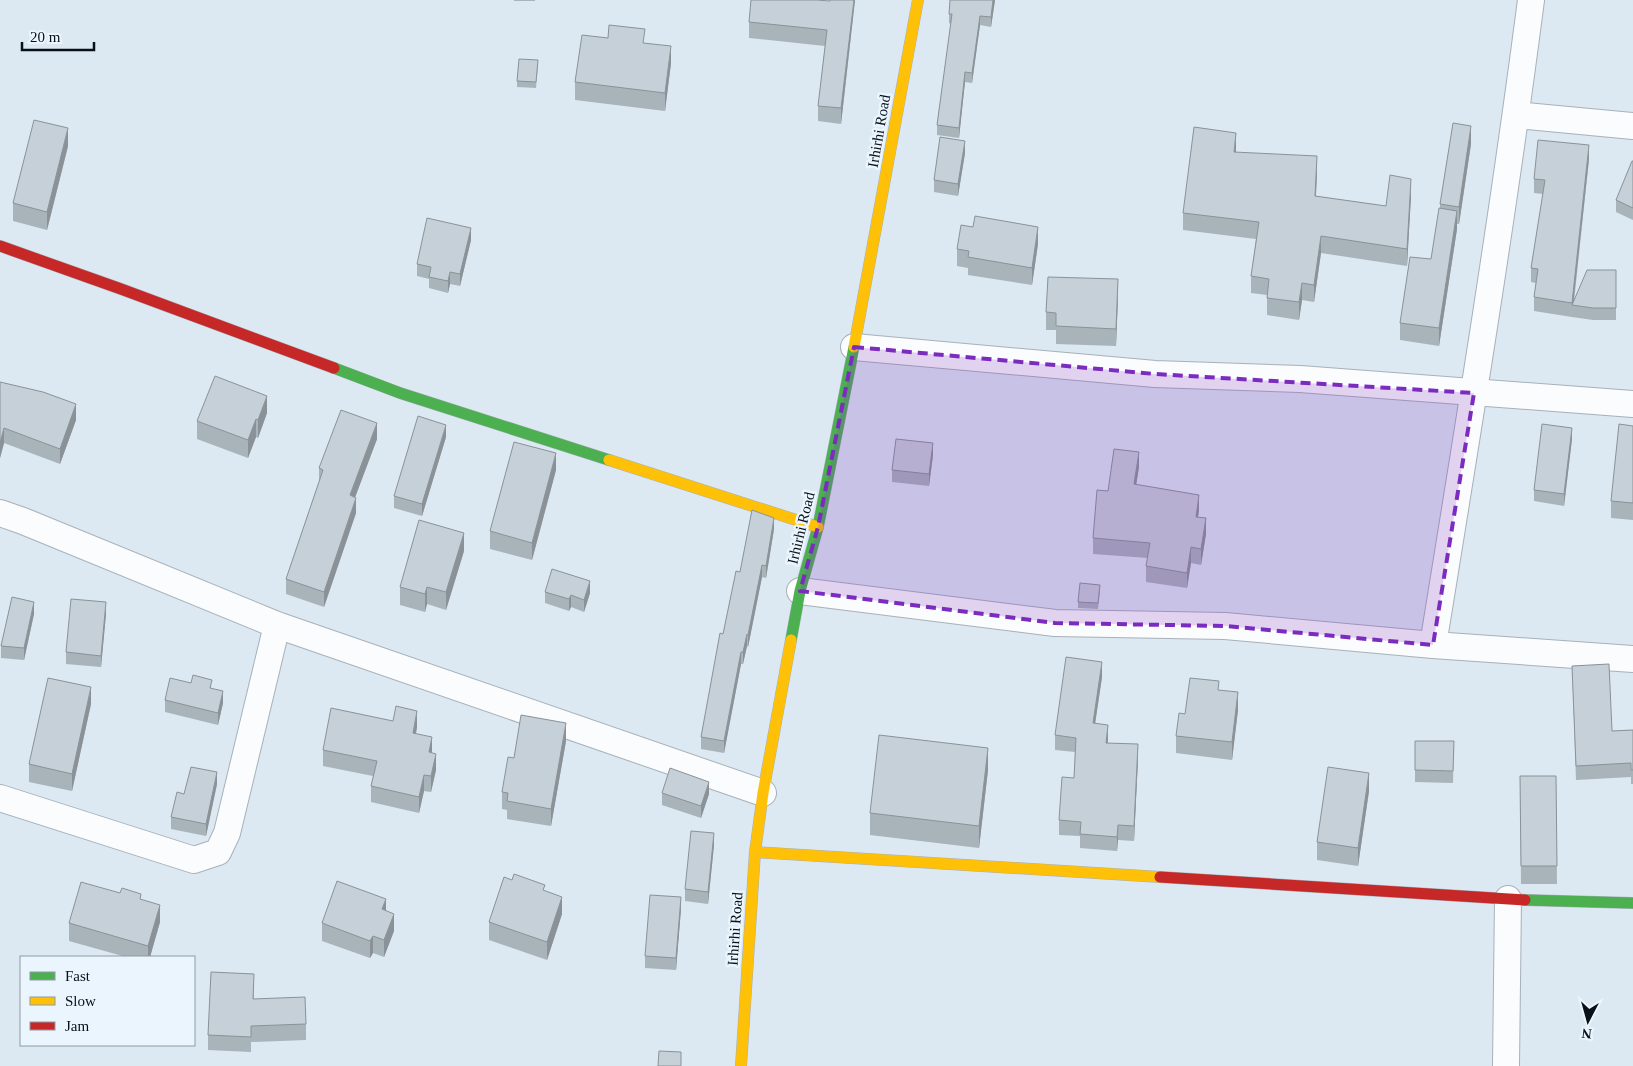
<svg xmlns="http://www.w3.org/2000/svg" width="1633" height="1066" font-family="'Times New Roman',serif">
<rect width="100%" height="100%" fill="#dce8f2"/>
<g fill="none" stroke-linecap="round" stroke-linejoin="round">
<g stroke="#a7b1b9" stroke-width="28">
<path id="street" d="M 1516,115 L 1633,126
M 854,347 L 1155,374 L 1300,379 L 1633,404
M 0,513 L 23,521 L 277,625 L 763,793
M 800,591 L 1055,623 L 1225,626 L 1433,645 L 1633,659
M 1433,645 C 1468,430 1503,216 1531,0
M 0,798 L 194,860 L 218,852 L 227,833 L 277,625
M 1506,1066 L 1508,899"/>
</g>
<g stroke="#a7b1b9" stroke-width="12">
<path id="fast" d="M 334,368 L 400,393 L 609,460
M 791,640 L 800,591 L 818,527 L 854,347
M 1525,900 L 1633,903"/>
</g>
<g stroke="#a7b1b9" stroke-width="12">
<path id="slow" d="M 854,347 L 918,0
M 609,460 L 818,527
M 755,852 L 1160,877
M 741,1066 L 755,852 L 763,793 L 791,640"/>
</g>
<g stroke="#a7b1b9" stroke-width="12">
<path id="jam" d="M 0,246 L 121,289 L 334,368
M 1160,877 L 1525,900"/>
</g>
<use href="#street" stroke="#fafcfd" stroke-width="26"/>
<use href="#fast" stroke="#4caf50" stroke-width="11"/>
<use href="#slow" stroke="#ffc107" stroke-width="11"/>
<use href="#jam" stroke="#c62828" stroke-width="11"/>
</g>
<path fill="#a9b3ba" d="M 514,0 L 535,0 L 535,1 L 514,1 Z
M 855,0 L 841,124 L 818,121 L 818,106 L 825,46 L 749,38 L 749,22 L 830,1 Z
M 995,0 L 991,27 L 980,25 L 972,83 L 965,82 L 959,138 L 937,135 L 937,125 L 951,24 L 949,23 L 949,14 Z
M 645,43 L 671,63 L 665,111 L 575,100 L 575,82 Z
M 538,66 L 536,88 L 517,87 L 517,81 Z
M 1471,144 L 1459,224 L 1457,224 L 1457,229 L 1439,346 L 1400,340 L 1400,323 L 1431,259 L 1440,209 L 1440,204 Z
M 68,146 L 47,230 L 13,221 L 13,203 Z
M 1236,150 L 1236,152 L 1317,173 L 1316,196 L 1386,206 L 1411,196 L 1407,266 L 1321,253 L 1314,302 L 1302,300 L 1299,320 L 1267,315 L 1267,295 L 1251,293 L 1251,276 L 1256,239 L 1183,230 L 1183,213 Z
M 965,153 L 958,196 L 934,192 L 934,180 Z
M 1589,159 L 1574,302 L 1616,270 L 1616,320 L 1593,320 L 1572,317 L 1572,314 L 1572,317 L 1534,311 L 1534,297 L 1536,283 L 1531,282 L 1531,268 L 1543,194 L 1534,193 L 1534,179 Z
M 1633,161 L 1633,220 L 1616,212 L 1616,200 Z
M 471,240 L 460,286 L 450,284 L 448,293 L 429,288 L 429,279 L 417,276 L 417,264 Z
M 1038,244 L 1032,285 L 968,275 L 968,268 L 957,266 L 957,249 Z
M 1118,297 L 1116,346 L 1056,344 L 1056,330 L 1046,330 L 1046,312 Z
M 0,382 L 76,420 L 60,464 L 4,443 L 0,458 Z
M 267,413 L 258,438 L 256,437 L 248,458 L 197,439 L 197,421 Z
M 1633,426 L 1633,520 L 1611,518 L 1611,501 Z
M 446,437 L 422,516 L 394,508 L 394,496 Z
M 377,439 L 355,497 L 356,513 L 324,607 L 286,594 L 286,579 L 319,482 L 319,468 Z
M 1572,439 L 1564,506 L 1534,501 L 1534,490 Z
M 933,455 L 929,486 L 892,482 L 892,470 Z
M 1139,467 L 1136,484 L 1199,510 L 1198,517 L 1206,534 L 1201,565 L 1191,563 L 1187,588 L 1146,582 L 1146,566 L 1148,558 L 1093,554 L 1093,538 L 1108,491 Z
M 556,470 L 532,560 L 490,549 L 490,531 Z
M 774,529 L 766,578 L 762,577 L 748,647 L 747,646 L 743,664 L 741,664 L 724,753 L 701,749 L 701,737 L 723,634 L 740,572 Z
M 464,551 L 446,610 L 427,604 L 425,612 L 400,605 L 400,587 Z
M 1100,591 L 1098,609 L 1078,608 L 1078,602 Z
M 545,592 L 590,593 L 584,612 L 571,607 L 569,611 L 545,603 Z
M 34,614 L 24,660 L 1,658 L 1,646 Z
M 106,614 L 101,667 L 66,664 L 66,652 Z
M 1572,666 L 1612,731 L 1633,730 L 1633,784 L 1631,784 L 1631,777 L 1576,780 Z
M 1102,677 L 1095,723 L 1108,740 L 1108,743 L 1138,759 L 1134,841 L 1118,840 L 1117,851 L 1080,848 L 1080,836 L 1059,835 L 1059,820 L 1074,778 L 1075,752 L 1055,750 L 1055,735 Z
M 191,683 L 212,688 L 223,703 L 218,725 L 165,712 L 165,700 Z
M 1219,690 L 1238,710 L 1232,760 L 1176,753 L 1176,736 L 1185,714 Z
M 91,704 L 72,791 L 29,782 L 29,764 Z
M 417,727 L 416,734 L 432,753 L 436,770 L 431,792 L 424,791 L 419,813 L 371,802 L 371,786 L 373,776 L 323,766 L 323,750 Z
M 566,741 L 551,826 L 507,819 L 507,810 L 502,809 L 502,792 L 514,758 Z
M 1415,741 L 1454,741 L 1453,783 L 1415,782 Z
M 988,770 L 979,848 L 870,835 L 870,813 Z
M 1520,776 L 1556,776 L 1557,884 L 1521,884 Z
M 217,784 L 206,836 L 171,829 L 171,817 L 184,794 Z
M 1369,791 L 1358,866 L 1317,860 L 1317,842 Z
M 662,793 L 709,794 L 701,818 L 662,805 Z
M 714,845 L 708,904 L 685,901 L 685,889 Z
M 545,891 L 562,914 L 547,960 L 489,940 L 489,922 Z
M 141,900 L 160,922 L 150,957 L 126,957 L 69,941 L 69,923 Z
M 681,909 L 676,970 L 645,968 L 645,956 Z
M 386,911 L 394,931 L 384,957 L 373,953 L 370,958 L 322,941 L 322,923 Z
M 254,989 L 254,999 L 306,1024 L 306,1040 L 251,1042 L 251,1052 L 208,1050 L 208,1035 Z"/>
<path fill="#8a9297" d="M 854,0 L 855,0 L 841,124 L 841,108 Z
M 993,0 L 995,0 L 991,27 L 991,17 Z
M 980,16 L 980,25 L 972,83 L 972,73 Z
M 671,46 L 671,63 L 665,111 L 665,93 Z
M 965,72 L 965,82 L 959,138 L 959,128 Z
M 1471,126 L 1471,144 L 1459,224 L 1459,207 Z
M 68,128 L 68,146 L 47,230 L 47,212 Z
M 1236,133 L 1236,150 L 1234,169 L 1234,152 Z
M 965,141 L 965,153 L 958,196 L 958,184 Z
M 1589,145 L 1589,159 L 1573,305 L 1572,305 L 1572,317 L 1572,303 Z
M 1317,156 L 1317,173 L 1315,213 L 1315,196 Z
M 1411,179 L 1411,196 L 1407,266 L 1407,249 Z
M 1457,211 L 1457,229 L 1439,346 L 1439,328 Z
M 1038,227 L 1038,244 L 1032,285 L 1032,268 Z
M 471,228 L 471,240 L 460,286 L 460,274 Z
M 1321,236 L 1321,253 L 1314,302 L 1314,285 Z
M 450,272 L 450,284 L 448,293 L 448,281 Z
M 1118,279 L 1118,297 L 1116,346 L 1116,329 Z
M 1302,283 L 1302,300 L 1299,320 L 1299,302 Z
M 267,396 L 267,413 L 258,438 L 258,420 Z
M 76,404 L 76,420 L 60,464 L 60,449 Z
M 256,419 L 256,437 L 248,458 L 248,440 Z
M 377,423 L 377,439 L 350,511 L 350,495 Z
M 446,425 L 446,437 L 422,516 L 422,504 Z
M 4,428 L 4,443 L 0,458 L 0,443 Z
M 1572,428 L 1572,439 L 1564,506 L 1564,494 Z
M 933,443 L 933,455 L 929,486 L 929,474 Z
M 1139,452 L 1139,467 L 1134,499 L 1134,484 Z
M 556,453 L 556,470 L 532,560 L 532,543 Z
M 1199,495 L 1199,510 L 1196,532 L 1196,517 Z
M 356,498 L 356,513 L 324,607 L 324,592 Z
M 774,518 L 774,529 L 766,578 L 766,566 Z
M 1206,518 L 1206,534 L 1201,565 L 1201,549 Z
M 464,533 L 464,551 L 446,610 L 446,592 Z
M 1191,547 L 1191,563 L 1187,588 L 1187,573 Z
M 762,565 L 762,577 L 748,647 L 748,635 Z
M 590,581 L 590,593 L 584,612 L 584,600 Z
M 427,587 L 427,604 L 425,612 L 425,594 Z
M 571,595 L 571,607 L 569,611 L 569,599 Z
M 34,602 L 34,614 L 24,660 L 24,648 Z
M 106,602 L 106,614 L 101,667 L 101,656 Z
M 747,634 L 747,646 L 743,664 L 743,652 Z
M 741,652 L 741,664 L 724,753 L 724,741 Z
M 1102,662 L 1102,677 L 1093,738 L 1093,723 Z
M 91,687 L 91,704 L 72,791 L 72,774 Z
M 223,691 L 223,703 L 218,725 L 218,713 Z
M 1238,692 L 1238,710 L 1232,760 L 1232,742 Z
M 417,711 L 417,727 L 413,749 L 413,733 Z
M 566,723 L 566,741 L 551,826 L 551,809 Z
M 1108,725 L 1108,740 L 1106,757 L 1106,743 Z
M 432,737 L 432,753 L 429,752 Z
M 1138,744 L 1138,759 L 1134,841 L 1134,826 Z
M 988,748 L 988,770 L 979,848 L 979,826 Z
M 436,754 L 436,770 L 431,792 L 431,776 Z
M 217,772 L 217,784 L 206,836 L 206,824 Z
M 1369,773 L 1369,791 L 1358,866 L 1358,848 Z
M 424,775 L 424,791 L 419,813 L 419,797 Z
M 709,782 L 709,794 L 701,818 L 701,806 Z
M 1118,825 L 1118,840 L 1117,851 L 1117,837 Z
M 714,833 L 714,845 L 708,904 L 708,892 Z
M 562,897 L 562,914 L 547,960 L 547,942 Z
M 681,897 L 681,909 L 676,970 L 676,958 Z
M 386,899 L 386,917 L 382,909 Z
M 160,905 L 160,922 L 150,957 L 148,957 L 148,946 Z
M 394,914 L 394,931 L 384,957 L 384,940 Z
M 373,936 L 373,953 L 370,958 L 370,941 Z"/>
<path fill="#c5d0d8" stroke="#8a9297" d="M 751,0 L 817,0 L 830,1 L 830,0 L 854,0 L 841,108 L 818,106 L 827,30 L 749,22 Z
M 950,0 L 993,0 L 991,17 L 980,16 L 972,73 L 965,72 L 959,128 L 937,125 L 952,14 L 949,14 Z
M 609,25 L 645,29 L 643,43 L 671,46 L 665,93 L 575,82 L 582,35 L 608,38 Z
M 519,59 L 538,60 L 536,82 L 517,81 Z
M 34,120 L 68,128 L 47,212 L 13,203 Z
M 1453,123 L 1471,126 L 1459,207 L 1440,204 Z
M 1194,127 L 1236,133 L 1234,152 L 1317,156 L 1315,196 L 1386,206 L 1390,175 L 1411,179 L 1407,249 L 1321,236 L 1314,285 L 1302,283 L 1299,302 L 1267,298 L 1269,279 L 1251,276 L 1259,222 L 1183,213 Z
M 940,137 L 965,141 L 958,184 L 934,180 Z
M 1538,140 L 1589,145 L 1572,303 L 1534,297 L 1538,269 L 1531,268 L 1545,180 L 1534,179 Z
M 1632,161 L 1633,161 L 1633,208 L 1616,200 Z
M 1439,208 L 1457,211 L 1439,328 L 1400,323 L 1410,257 L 1431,259 Z
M 975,216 L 1038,227 L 1032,268 L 968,257 L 969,251 L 957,249 L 961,225 L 973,227 Z
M 427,218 L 471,228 L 460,274 L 450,272 L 448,281 L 429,277 L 431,267 L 417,264 Z
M 1587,270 L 1616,270 L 1616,308 L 1593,308 L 1572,305 Z
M 1048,277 L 1118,279 L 1116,329 L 1056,326 L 1056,313 L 1046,312 Z
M 215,376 L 267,396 L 258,420 L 256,419 L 248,440 L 197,421 Z
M 0,382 L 43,392 L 76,404 L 60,449 L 4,428 L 0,443 Z
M 341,410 L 377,423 L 350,495 L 356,498 L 324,592 L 286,579 L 323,470 L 319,468 Z
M 418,416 L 446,425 L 422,504 L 394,496 Z
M 1542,424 L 1572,428 L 1564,494 L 1534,490 Z
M 1619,424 L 1633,426 L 1633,503 L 1611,501 Z
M 896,439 L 933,443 L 929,474 L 892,470 Z
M 514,442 L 556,453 L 532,543 L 490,531 Z
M 1114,449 L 1139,452 L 1134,484 L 1199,495 L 1196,517 L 1206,518 L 1201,549 L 1191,547 L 1187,573 L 1146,566 L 1150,543 L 1093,538 L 1097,490 L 1108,491 Z
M 752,510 L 774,518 L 766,566 L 762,565 L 748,635 L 747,634 L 743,652 L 741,652 L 724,741 L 701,737 L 720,633 L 723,634 L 736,571 L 740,572 Z
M 419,520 L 464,533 L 446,592 L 427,587 L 425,594 L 400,587 Z
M 552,569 L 590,581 L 584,600 L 571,595 L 569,599 L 545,592 Z
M 1080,583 L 1100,585 L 1098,603 L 1078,602 Z
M 12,597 L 34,602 L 24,648 L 1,646 Z
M 71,599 L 106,602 L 101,656 L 66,652 Z
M 1066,657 L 1102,662 L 1093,723 L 1108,725 L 1106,743 L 1138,744 L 1134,826 L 1118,825 L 1117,837 L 1080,834 L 1081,822 L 1059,820 L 1062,777 L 1074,778 L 1076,738 L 1055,735 Z
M 1609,664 L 1612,731 L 1633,730 L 1633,770 L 1631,770 L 1631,763 L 1576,766 L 1572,666 Z
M 193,675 L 212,680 L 210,688 L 223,691 L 218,713 L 165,700 L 170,678 L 191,683 Z
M 48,678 L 91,687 L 72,774 L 29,764 Z
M 1190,678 L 1219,681 L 1218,690 L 1238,692 L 1232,742 L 1176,736 L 1179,713 L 1185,714 Z
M 396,706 L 417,711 L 413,733 L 432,737 L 429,752 L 436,754 L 431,776 L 424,775 L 419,797 L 371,786 L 377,761 L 323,750 L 331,708 L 393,721 Z
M 521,715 L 566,723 L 551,809 L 507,801 L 508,793 L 502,792 L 508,757 L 514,758 Z
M 879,735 L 988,748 L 979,826 L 870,813 Z
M 1415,741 L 1454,741 L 1453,771 L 1415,770 Z
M 191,767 L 217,772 L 206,824 L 171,817 L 177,792 L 184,794 Z
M 1328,767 L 1369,773 L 1358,848 L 1317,842 Z
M 670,768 L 709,782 L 701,806 L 662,793 Z
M 1520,776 L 1556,776 L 1557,866 L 1521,866 Z
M 691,831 L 714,833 L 708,892 L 685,889 Z
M 514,874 L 545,885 L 543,890 L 562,897 L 547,942 L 489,922 L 504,877 L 512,880 Z
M 337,881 L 386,899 L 382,909 L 394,914 L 384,940 L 373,936 L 370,941 L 322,923 Z
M 81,882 L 120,893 L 122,888 L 141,894 L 140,899 L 160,905 L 148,946 L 69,923 Z
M 650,895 L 681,897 L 676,958 L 645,956 Z
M 211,972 L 254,974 L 253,999 L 305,997 L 306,1024 L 251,1026 L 251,1037 L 208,1035 Z
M 659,1051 L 681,1052 L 681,1066 L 658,1066 Z"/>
<path fill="#7b2cbf" fill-opacity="0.2" stroke="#7b2cbf" stroke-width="4" stroke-dasharray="10 6" stroke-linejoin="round" d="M 854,347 L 1155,374 L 1474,393 L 1433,645 L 1225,626 L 1055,623 L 800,591 L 818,527 Z"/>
<g text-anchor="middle" stroke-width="5" stroke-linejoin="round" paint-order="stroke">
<g font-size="15" fill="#081118" stroke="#eaf5fe">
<text transform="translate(879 131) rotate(-80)" y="5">Irhirhi Road</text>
<text transform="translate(801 528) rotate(-76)" y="5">Irhirhi Road</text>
<text transform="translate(735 929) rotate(-86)" y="5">Irhirhi Road</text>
</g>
</g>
<rect x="20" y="956" width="175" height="90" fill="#eaf5fe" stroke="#909aa2"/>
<rect x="30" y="972" width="25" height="8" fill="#4caf50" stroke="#909aa2"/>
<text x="65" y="981" font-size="15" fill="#081118">Fast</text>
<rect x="30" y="997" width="25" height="8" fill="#ffc107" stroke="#909aa2"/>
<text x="65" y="1006" font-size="15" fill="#081118">Slow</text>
<rect x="30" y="1022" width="25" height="8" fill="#c62828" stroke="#909aa2"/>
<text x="65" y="1031" font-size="15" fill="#081118">Jam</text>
<g transform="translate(1588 1021) rotate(186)" stroke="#eaf5fe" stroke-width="4" paint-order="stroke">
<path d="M0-4L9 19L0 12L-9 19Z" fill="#081118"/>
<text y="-8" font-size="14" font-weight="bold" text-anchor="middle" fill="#081118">N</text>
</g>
<path d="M22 42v8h72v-8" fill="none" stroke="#081118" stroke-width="2.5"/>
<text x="30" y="42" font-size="15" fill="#081118" stroke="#eaf5fe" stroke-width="4" paint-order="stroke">20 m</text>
</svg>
